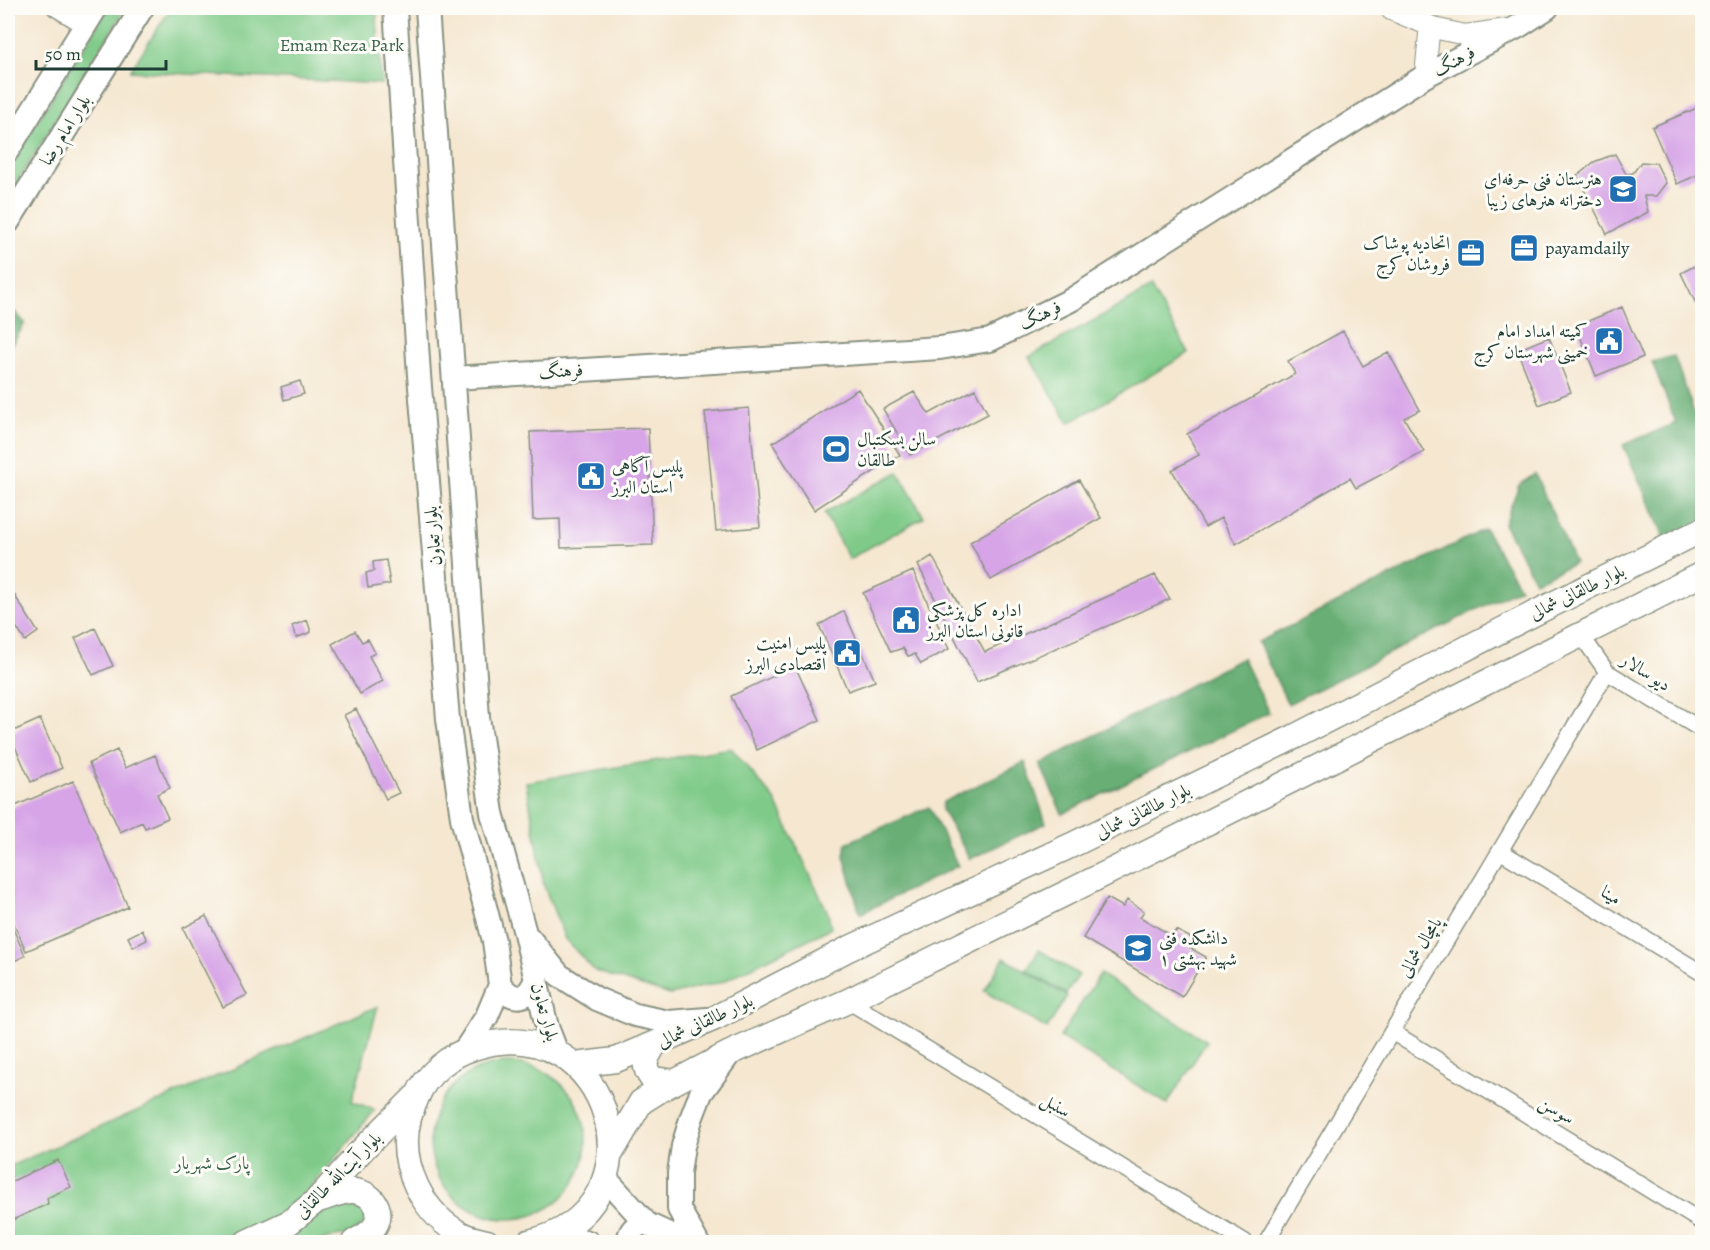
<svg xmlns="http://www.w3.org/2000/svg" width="1710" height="1250" font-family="Alegreya,Amiri,serif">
<rect width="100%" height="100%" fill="#fdfcf7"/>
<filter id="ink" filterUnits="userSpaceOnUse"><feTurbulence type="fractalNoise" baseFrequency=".0167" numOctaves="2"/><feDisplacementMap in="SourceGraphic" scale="12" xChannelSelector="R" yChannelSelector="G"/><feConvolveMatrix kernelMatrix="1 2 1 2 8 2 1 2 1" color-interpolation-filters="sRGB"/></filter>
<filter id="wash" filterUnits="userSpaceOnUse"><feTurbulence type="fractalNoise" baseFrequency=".008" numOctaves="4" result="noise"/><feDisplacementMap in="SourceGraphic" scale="24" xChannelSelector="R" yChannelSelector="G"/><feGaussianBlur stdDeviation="1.35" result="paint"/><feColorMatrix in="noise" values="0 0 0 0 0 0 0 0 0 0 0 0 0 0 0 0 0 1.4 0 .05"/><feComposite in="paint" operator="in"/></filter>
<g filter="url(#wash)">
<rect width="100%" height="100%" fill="#f5e7d0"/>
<path fill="#7fca88" stroke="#4f845e" stroke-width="1.5" d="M 108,8 L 126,8 L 8,197 L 8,169 Z
M 171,8 L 376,8 L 382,84 L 130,71 Z
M 1151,288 L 1189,353 L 1069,423 L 1029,357 Z
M 898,472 L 924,517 L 849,559 L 824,513 Z
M 731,748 L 775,800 L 828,913 L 831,928 L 722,982 L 670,995 L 595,971 L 565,939 L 544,886 L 526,782 Z
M 1039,950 L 1079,975 L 1066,994 L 1026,970 Z
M 1004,958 L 1067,996 L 1047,1029 L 984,991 Z
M 1100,974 L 1207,1041 L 1167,1104 L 1060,1037 Z
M 378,1006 L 352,1101 L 375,1110 L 291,1211 L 227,1242 L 8,1242 L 8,1167 Z
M430 1141a78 78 0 1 1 156 0a78 78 0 1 1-156 0Z
M 337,1200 L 363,1203 L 367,1213 L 367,1221 L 350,1235 L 328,1238 L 316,1242 L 263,1242 L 322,1213 Z"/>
<path fill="#67ae74" stroke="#437654" stroke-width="1.5" d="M 8,304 L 25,323 L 8,351 Z
M 1674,356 L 1702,435 L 1702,523 L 1666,541 L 1623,445 L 1676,423 L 1652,362 Z
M 1535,474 L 1575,563 L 1535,581 L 1504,524 L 1519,485 Z
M 1485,529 L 1520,588 L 1288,704 L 1258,642 Z
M 1242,658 L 1269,713 L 1062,814 L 1040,764 Z
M 1025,762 L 1046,823 L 970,859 L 942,810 L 943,802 Z
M 929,807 L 958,866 L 860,914 L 844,856 L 846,843 Z"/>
<g id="blocks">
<path fill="#d7a5e7" d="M 1702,106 L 1702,173 L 1677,184 L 1652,127 Z
M 1615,154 L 1626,174 L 1633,173 L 1641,162 L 1656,163 L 1666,183 L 1656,196 L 1644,196 L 1648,212 L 1607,234 L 1577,176 L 1594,162 Z
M 1702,262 L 1702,316 L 1681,273 Z
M 1622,307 L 1643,357 L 1596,376 L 1576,326 Z
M 1343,331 L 1363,366 L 1388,352 L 1420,410 L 1404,418 L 1424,452 L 1356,488 L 1350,478 L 1236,544 L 1221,518 L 1205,527 L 1172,470 L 1199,455 L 1187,434 L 1295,374 L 1288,361 Z
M 1549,337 L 1571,392 L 1539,405 L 1517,350 Z
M 300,381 L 304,394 L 284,400 L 281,387 Z
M 858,389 L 900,455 L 814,510 L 772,443 Z
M 975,389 L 988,414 L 910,455 L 883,409 L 914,392 L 929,414 Z
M 749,408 L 760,527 L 716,531 L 705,412 Z
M 648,428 L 653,545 L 561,548 L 560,519 L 533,520 L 530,432 Z
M 1079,480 L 1101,518 L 991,580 L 970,542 Z
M 932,556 L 985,652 L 1155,575 L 1170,599 L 977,682 L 918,565 Z
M 386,560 L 390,584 L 368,588 L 366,573 L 374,571 L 373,562 Z
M 913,571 L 949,649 L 921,664 L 915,654 L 908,656 L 903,648 L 891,652 L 863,593 Z
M 8,585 L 38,632 L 25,641 L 8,614 Z
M 844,611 L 875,681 L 848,691 L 819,625 Z
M 307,620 L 311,632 L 296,638 L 292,626 Z
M 95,628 L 113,666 L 93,675 L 75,638 Z
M 355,631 L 362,642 L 368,639 L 375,653 L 369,656 L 383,681 L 360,694 L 332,644 Z
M 795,666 L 820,720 L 757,750 L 731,696 Z
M 356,709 L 399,793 L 386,799 L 344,715 Z
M 40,719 L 62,768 L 31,782 L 9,733 Z
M 117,750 L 125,768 L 155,755 L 170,788 L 157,794 L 168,818 L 145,828 L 142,822 L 120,832 L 89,763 Z
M 73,781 L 128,907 L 26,951 L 8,910 L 8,809 Z
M 1107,898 L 1123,907 L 1127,900 L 1144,911 L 1140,917 L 1172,936 L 1176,930 L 1193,939 L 1188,947 L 1206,957 L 1182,997 L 1083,938 Z
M 206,916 L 247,995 L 223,1007 L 183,928 Z
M 8,917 L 25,956 L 8,964 Z
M 142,930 L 147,940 L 133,947 L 128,937 Z
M 58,1160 L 71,1187 L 47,1198 L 48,1204 L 8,1222 L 8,1183 Z"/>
</g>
</g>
<g filter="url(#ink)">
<use href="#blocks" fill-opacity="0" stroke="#8a9282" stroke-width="1.5"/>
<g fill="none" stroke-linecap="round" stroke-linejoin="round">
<g stroke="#8a9282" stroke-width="18">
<path id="minor" d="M 55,8 L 85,26
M 1581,635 L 1607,672 L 1702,730
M 1500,851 L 1702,973
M 848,1001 L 1245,1242
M 1392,1032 L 1702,1222
M 1266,1242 L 1607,672"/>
</g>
<g stroke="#8a9282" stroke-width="22">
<path id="tertiary" d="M 1391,10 L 1438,29 L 1465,35 L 1507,29
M 1425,76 L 1429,34"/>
</g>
<g stroke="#8a9282" stroke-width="26">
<path id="secondary" d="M 395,8 L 419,375 L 448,719 L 462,818 L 494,941 L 500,985 L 487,1016 L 465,1050
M 427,8 L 478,717 L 492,813 L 525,933 L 547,1027 L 557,1053
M 8,150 L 96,8
M 8,222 L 142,8
M 454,378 L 940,348 L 990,340 L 1071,300 L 1425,76 L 1519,26 L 1547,8
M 529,938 L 559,975 L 597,999 L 635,1015 L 669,1022 L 707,1019
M 500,985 C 514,1003 529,1000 536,978
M 605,1178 L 647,1224 L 686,1242
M 556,1234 L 588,1242
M 628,1242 C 629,1232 634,1226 644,1223 L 647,1224
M 697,1242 L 679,1209 L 679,1173 L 683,1146 L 691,1119 L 701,1093 L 730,1053"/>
</g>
<g stroke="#8a9282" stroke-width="27">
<path id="primary" d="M 654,1045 C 646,1060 641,1064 652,1079 L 674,1082
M 575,1065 L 616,1060 L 715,1018 L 848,949 L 1072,845 L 1294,737 L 1541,610 L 1702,530
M 610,1155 L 641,1102 L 665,1087 L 730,1053 L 848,1001 L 1117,868 L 1702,574
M 318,1200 C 329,1197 343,1190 354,1191 C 371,1193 384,1208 376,1224 C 372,1233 362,1237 354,1242
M 247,1242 L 290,1222 L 316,1201 L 363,1149 L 415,1097
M 487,1242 C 480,1240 472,1239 465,1236 C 423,1216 397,1164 409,1118 C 411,1111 414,1104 417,1097 C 426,1074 450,1055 473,1048 C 612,1002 669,1211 529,1242"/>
</g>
<use href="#minor" stroke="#fff" stroke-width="15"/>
<use href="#tertiary" stroke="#fff" stroke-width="20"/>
<use href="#secondary" stroke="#fff" stroke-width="22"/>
<use href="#primary" stroke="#fff" stroke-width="24"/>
</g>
</g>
<defs>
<g id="school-square" transform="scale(1.5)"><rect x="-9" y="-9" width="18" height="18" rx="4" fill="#1f6fb2" stroke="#fdfcf7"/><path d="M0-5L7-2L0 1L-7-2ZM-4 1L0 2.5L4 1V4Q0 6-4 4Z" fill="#fff"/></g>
<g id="office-square" transform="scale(1.5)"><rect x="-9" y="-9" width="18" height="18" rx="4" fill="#1f6fb2" stroke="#fdfcf7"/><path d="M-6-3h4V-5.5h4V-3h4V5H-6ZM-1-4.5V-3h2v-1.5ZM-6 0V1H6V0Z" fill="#fff"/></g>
<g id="civic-square" transform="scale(1.5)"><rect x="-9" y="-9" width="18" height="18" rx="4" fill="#1f6fb2" stroke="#fdfcf7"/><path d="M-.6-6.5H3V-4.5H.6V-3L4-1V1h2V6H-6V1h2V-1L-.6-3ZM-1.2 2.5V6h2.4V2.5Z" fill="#fff"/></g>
<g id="stadium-square" transform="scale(1.5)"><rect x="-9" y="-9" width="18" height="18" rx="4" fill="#1f6fb2" stroke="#fdfcf7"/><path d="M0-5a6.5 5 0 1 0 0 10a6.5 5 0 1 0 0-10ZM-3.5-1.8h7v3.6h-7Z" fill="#fff"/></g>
<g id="university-square" transform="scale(1.5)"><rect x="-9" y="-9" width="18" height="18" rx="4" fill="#1f6fb2" stroke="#fdfcf7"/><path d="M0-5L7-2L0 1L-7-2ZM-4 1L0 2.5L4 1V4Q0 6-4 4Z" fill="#fff"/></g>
</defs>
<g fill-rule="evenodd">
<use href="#school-square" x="1623" y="189"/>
<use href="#office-square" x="1524" y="248"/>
<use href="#office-square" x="1471" y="253"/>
<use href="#civic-square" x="1609" y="341"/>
<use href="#stadium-square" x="836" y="449"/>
<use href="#civic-square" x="591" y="476"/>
<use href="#civic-square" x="906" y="620"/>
<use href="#civic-square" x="847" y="653"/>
<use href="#university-square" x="1138" y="948"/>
</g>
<g text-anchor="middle" stroke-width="6" stroke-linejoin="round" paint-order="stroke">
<g font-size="18" fill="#376049" stroke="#fdfcf7">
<text x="342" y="51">Emam Reza Park</text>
<text x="212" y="1169">پارک شهریار</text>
</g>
<g font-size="18" fill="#1f3d34" stroke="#fdfcf7">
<text transform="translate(1454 61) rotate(-28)" y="6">فرهنگ</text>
<text transform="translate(65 130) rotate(-58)" y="6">بلوار امام رضا</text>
<text transform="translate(1040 315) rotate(-26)" y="6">فرهنگ</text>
<text transform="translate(561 371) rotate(-4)" y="6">فرهنگ</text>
<text transform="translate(433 536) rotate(-95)" y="6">بلوار تعاون</text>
<text transform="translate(1577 592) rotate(-26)" y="6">بلوار طالقانی شمالی</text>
<text transform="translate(1646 672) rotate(32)" y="6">دیو سالار</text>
<text transform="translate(1143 811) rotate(-26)" y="6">بلوار طالقانی شمالی</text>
<text transform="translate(1611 895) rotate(31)" y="6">مینا</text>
<text transform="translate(1420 947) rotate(-59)" y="6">پامچال شمالی</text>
<text transform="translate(545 1012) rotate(74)" y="6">بلوار تعاون</text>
<text transform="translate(705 1021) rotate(-25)" y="6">بلوار طالقانی شمالی</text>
<text transform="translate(1056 1105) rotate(31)" y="6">سنبل</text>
<text transform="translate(1557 1110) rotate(31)" y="6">سوسن</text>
<text transform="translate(338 1175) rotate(-45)" y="6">بلوار آیت‌الله طالقانی</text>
</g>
<g font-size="18" fill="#1f3d34" stroke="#fdfcf7" text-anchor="start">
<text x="1602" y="185" text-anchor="end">هنرستان فنی حرفه‌ای<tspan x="1602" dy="21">دخترانه هنرهای زیبا</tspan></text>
<text x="1450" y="249" text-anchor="end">اتحادیه پوشاک<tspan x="1450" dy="21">فروشان کرج</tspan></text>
<text x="1545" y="254">payamdaily</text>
<text x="1588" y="337" text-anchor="end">کمیته امداد امام<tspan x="1588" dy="21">خمینی شهرستان کرج</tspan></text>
<text x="857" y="445">سالن بسکتبال<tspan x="857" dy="21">طالقان</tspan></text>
<text x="612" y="472">پلیس آگاهی<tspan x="612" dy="21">استان البرز</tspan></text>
<text x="927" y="616">اداره کل پزشکی<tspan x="927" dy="21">قانونی استان البرز</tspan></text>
<text x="826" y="649" text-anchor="end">پلیس امنیت<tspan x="826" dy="21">اقتصادی البرز</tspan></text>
<text x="1159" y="944">دانشکده فنی<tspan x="1159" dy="21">شهید بهشتی ۱</tspan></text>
</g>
</g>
<rect width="1710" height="1250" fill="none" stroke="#fdfcf7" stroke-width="30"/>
<path d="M36 60v9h130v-9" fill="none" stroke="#1f3d34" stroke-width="3"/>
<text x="45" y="60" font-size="18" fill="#1f3d34" stroke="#fdfcf7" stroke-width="4.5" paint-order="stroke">50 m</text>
</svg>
